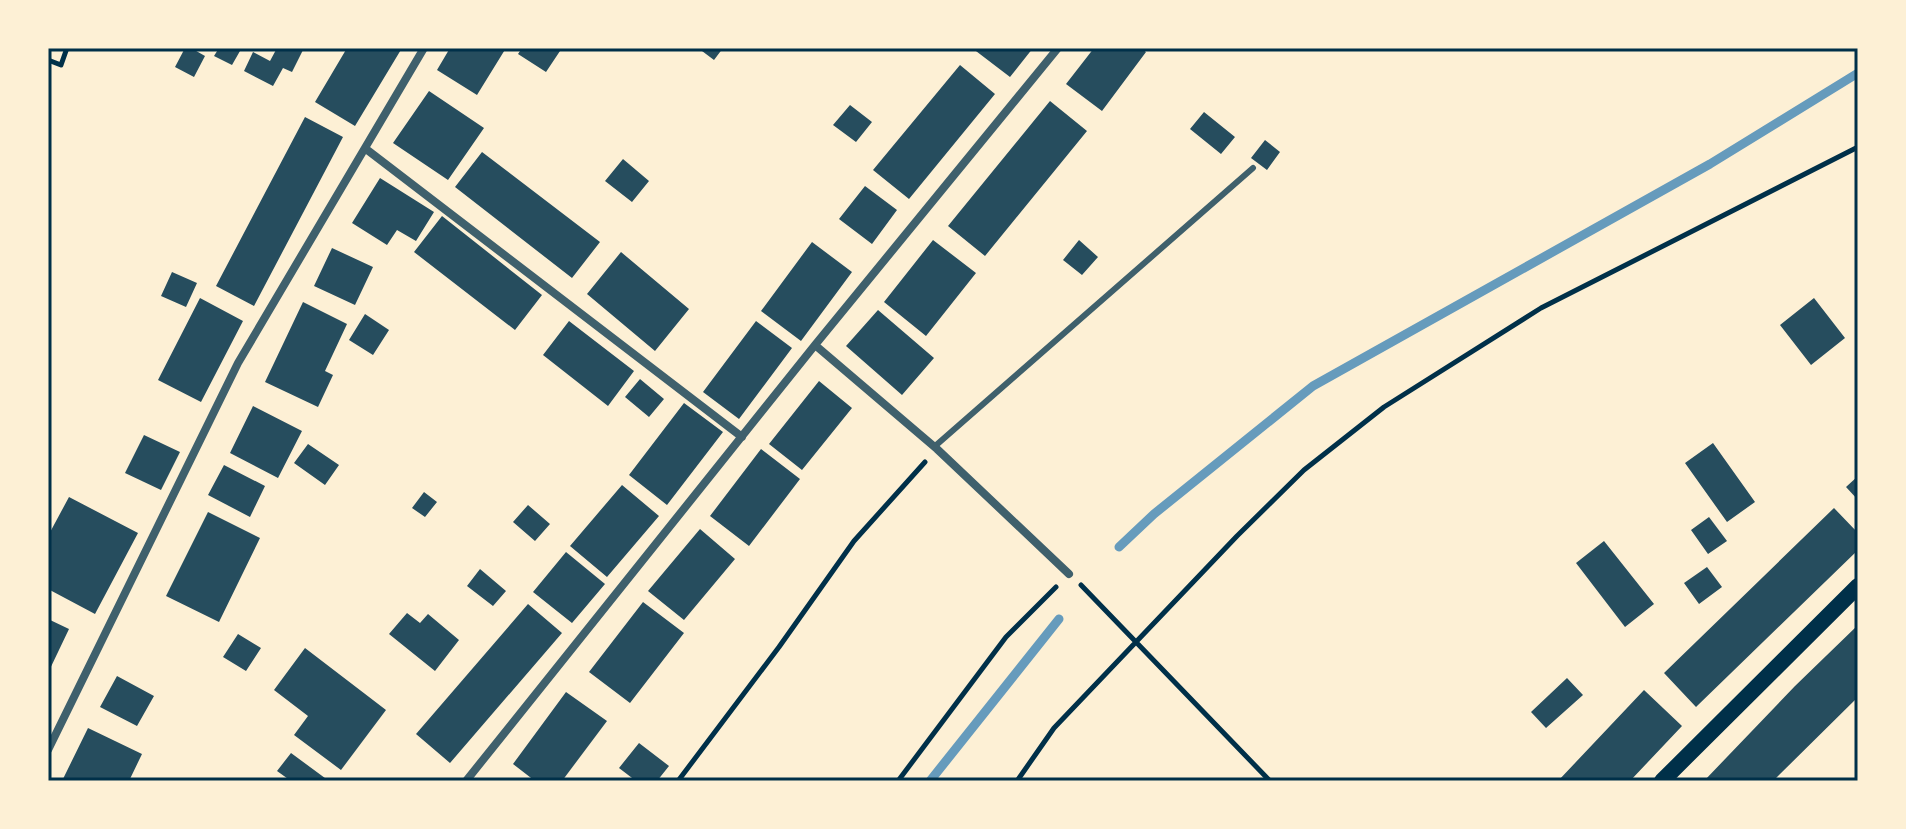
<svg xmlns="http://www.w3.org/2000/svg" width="1906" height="829" font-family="'PT Sans Narrow',sans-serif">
<rect width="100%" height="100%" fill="#fdf0d5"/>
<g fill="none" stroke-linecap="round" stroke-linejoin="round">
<path stroke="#669bbc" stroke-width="9" d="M 1119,547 L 1154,514 L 1313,386 L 1710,164 L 1858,73
M 930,781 L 1059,619"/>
</g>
<path fill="#264d5e" d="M 185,48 L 191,48 L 205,56 L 194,77 L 175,67 Z
M 219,48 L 235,48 L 240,51 L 232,65 L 214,56 Z
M 277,48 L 304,48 L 292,72 L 283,68 L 273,86 L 244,71 L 253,52 L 270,61 Z
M 347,48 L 402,48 L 355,126 L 315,102 Z
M 450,48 L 506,48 L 477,95 L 437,70 Z
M 522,48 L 562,48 L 546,72 L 518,54 Z
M 698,48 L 723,48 L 714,60 Z
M 972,48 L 1033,48 L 1010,77 Z
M 1094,48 L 1141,48 L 1146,52 L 1102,111 L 1066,84 Z
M 960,65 L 995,94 L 909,199 L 873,170 Z
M 429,91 L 484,128 L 448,180 L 393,143 Z
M 1050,101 L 1087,131 L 985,256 L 948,226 Z
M 850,105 L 872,122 L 856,142 L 833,125 Z
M 1204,112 L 1235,137 L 1221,154 L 1190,129 Z
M 305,117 L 343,137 L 254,306 L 216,286 Z
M 1265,140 L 1280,152 L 1267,170 L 1251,158 Z
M 482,152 L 600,242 L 572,278 L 455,187 Z
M 623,159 L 649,181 L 632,202 L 605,181 Z
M 380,178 L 434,212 L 416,241 L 397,230 L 387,245 L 352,223 Z
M 865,186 L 897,210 L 872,244 L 839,219 Z
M 442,216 L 542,295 L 515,330 L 414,252 Z
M 933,240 L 976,273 L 926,336 L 884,302 Z
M 1079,240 L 1098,257 L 1082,275 L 1063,260 Z
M 812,242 L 852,272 L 801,341 L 761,311 Z
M 332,248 L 373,267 L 355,305 L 314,286 Z
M 621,252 L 689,309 L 655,351 L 587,294 Z
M 172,272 L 197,283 L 186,307 L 161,296 Z
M 200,298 L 243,321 L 201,402 L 158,380 Z
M 1814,298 L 1845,338 L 1811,365 L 1780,325 Z
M 303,302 L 347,324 L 325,371 L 333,375 L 318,407 L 265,382 Z
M 878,310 L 934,358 L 902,395 L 846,346 Z
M 365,314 L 389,330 L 373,355 L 349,340 Z
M 569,321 L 634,371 L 608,406 L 543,355 Z
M 756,321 L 792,348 L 739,419 L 703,392 Z
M 640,379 L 664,399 L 649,417 L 625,397 Z
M 819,381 L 852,408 L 802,470 L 769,444 Z
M 684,403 L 723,432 L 667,505 L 629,475 Z
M 253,406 L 302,431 L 278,478 L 230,453 Z
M 144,435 L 180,452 L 161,490 L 125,473 Z
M 1713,443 L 1755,502 L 1727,522 L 1685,463 Z
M 308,444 L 339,465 L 325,485 L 294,463 Z
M 761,449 L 800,479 L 749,546 L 710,516 Z
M 224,465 L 265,486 L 250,517 L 208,495 Z
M 1858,476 L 1858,500 L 1846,487 Z
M 622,485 L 659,516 L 607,577 L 570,546 Z
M 424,492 L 437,502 L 425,517 L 412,508 Z
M 69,497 L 138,533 L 95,614 L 48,589 L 48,536 Z
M 528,505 L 550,524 L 535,541 L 513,522 Z
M 1834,508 L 1858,533 L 1858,550 L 1696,707 L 1664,673 Z
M 208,512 L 260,538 L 219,622 L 166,596 Z
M 1709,517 L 1727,541 L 1708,554 L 1691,530 Z
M 700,529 L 735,559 L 684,620 L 648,591 Z
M 1604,541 L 1654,604 L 1625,627 L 1576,563 Z
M 566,552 L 605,584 L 572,623 L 533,592 Z
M 1707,567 L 1722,587 L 1699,604 L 1684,583 Z
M 480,569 L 506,591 L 493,606 L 467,586 Z
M 643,602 L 684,633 L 630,703 L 589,672 Z
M 528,604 L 562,633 L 450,763 L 416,734 Z
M 407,613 L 420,623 L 428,614 L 459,640 L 435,671 L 389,634 Z
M 48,619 L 69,629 L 48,673 Z
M 1858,625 L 1858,697 L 1773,781 L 1704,781 L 1795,686 Z
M 238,634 L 261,648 L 246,671 L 223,657 Z
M 305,648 L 386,710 L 341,770 L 294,735 L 308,716 L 274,690 Z
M 117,676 L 154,696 L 137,726 L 100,707 Z
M 1567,678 L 1583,695 L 1546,728 L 1531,712 Z
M 1644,690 L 1682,726 L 1630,781 L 1558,781 Z
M 566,692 L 607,721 L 562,781 L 535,781 L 513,764 Z
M 88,728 L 142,754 L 129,781 L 62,781 Z
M 639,743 L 669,766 L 657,781 L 636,781 L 619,768 Z
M 291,753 L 329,781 L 291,781 L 277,771 Z"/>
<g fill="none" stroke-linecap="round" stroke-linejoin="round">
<path stroke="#003049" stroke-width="5" d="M 48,60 L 61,65 L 67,48
M 1081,585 L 1270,781
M 678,781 L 779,647 L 854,541 L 925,462
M 898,781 L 1006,637 L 1056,587
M 1017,781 L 1054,728 L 1237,536 L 1304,470 L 1384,407 L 1541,308 L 1858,147"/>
<path stroke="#3f606c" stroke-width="6" d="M 934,447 L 1253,168"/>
<path stroke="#3f606c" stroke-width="8" d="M 366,149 L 742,437
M 815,345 L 937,449 L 1069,574
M 48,750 L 238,363 L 424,48
M 466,781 L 815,345 L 1058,48"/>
<path stroke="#003049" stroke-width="16" d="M 1662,781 L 1858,586"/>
</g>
<rect width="1906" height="829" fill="none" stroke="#fdf0d5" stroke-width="100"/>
<rect x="50" y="50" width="1806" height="729" fill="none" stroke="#003049" stroke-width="3"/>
</svg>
